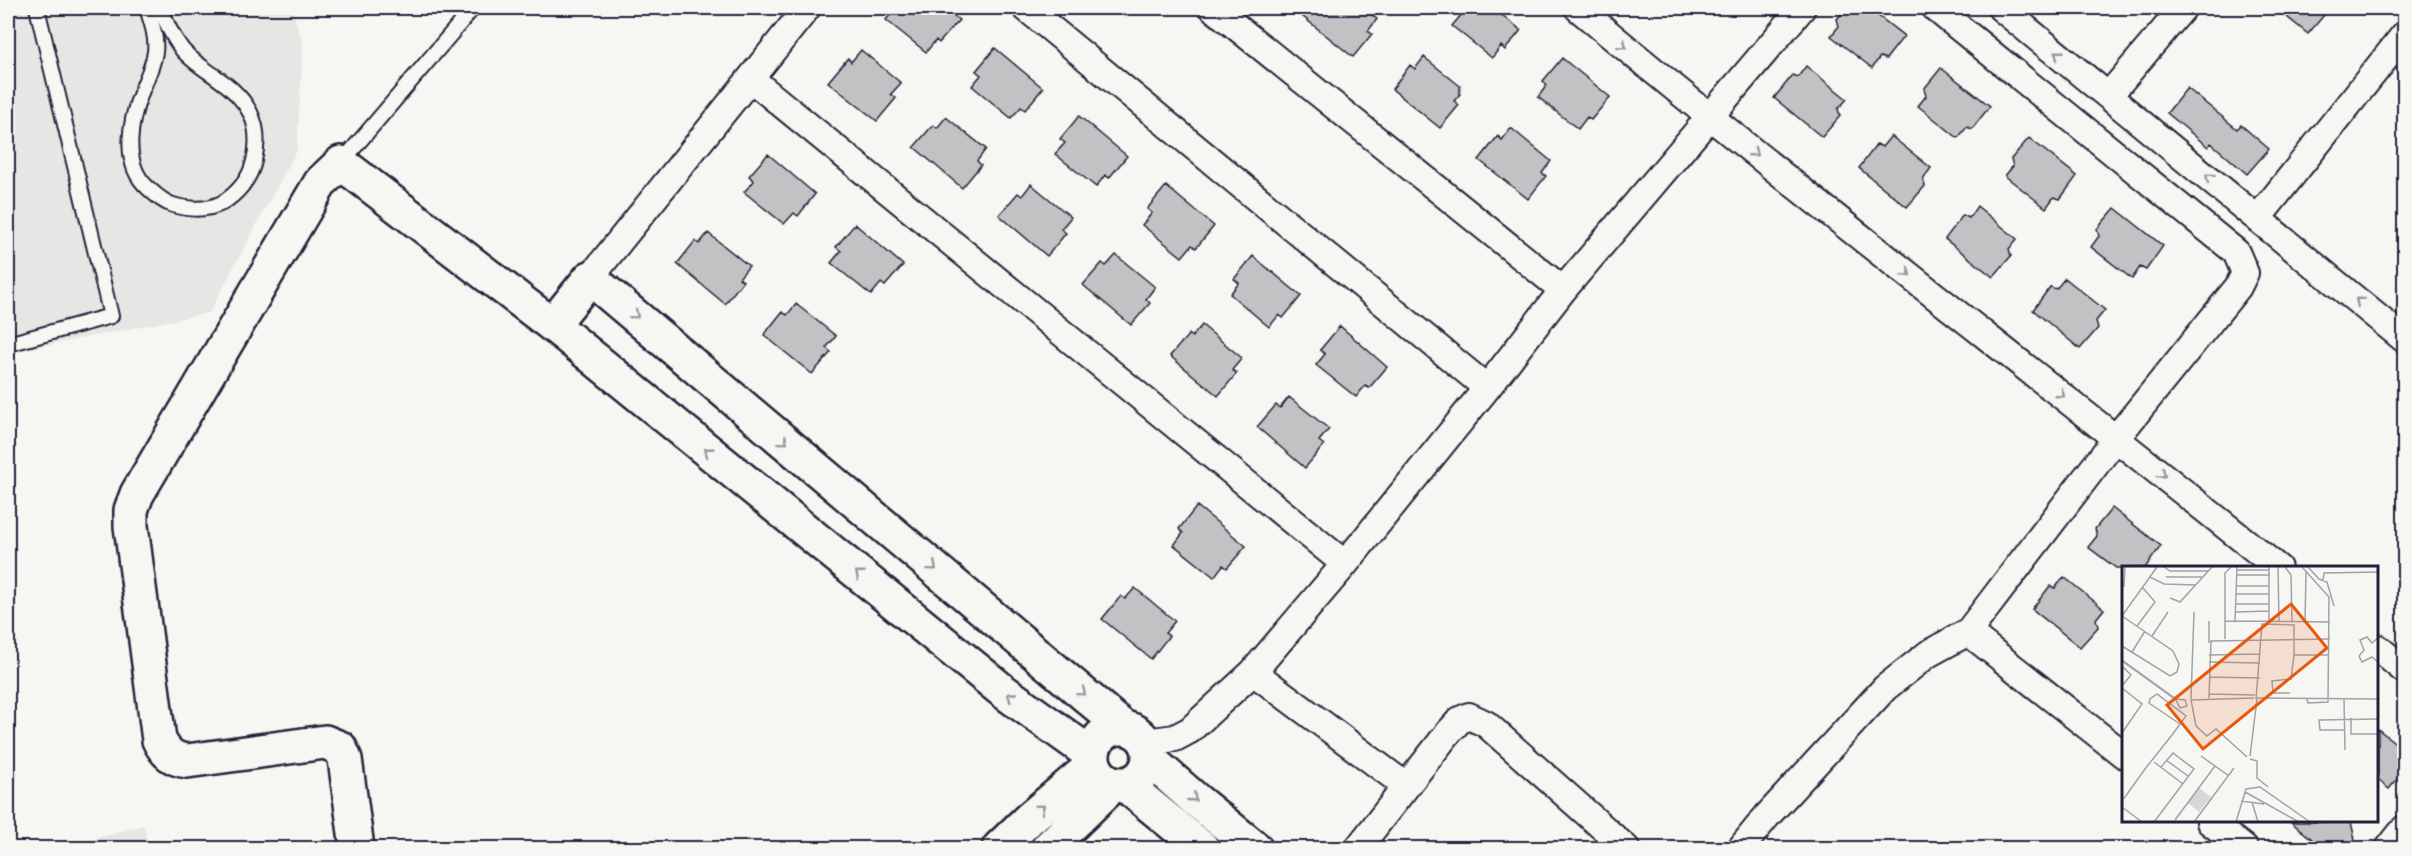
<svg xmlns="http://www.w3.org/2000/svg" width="2412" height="856" font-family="'Comic Neue',sans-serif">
<rect width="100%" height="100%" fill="#f6f6f2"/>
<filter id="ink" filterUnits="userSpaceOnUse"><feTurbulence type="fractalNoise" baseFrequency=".0167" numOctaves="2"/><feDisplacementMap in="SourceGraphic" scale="12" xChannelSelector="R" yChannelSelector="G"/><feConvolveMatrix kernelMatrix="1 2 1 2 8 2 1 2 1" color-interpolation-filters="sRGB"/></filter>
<g filter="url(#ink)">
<path fill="#e6e6e4" d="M 8,8 L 292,8 L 303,45 L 297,150 L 209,313 L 8,353 Z
M 144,825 L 148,848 L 61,848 Z"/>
<path fill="#c2c2c4" stroke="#22223b" stroke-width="1.5" d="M 896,8 L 944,8 L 959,20 L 939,43 L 936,40 L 926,52 L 886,20 Z
M 1292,8 L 1364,8 L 1377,19 L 1368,31 L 1372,34 L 1353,57 Z
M 1467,8 L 1493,8 L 1521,30 L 1505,50 L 1501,46 L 1492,58 L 1452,26 Z
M 1847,8 L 1868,8 L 1904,36 L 1886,59 L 1880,57 L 1872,68 L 1831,36 L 1839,26 L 1837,19 Z
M 2276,8 L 2330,8 L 2308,34 Z
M 995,48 L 1043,88 L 1025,110 L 1021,107 L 1011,118 L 972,86 L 981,75 L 976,71 Z
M 861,50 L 901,83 L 891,94 L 896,98 L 877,121 L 828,82 L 848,58 L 851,62 Z
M 1424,57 L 1460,86 L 1460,94 L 1454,101 L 1459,105 L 1440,128 L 1392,89 L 1410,65 L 1415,69 Z
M 1562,58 L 1610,97 L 1591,120 L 1587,117 L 1578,129 L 1538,97 L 1547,85 L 1543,81 Z
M 1806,66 L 1847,99 L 1838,109 L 1840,116 L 1822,137 L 1774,98 L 1793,75 L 1798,77 Z
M 1941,68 L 1990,106 L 1972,129 L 1967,127 L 1958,138 L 1918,106 L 1926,96 L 1924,89 Z
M 2187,88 L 2237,129 L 2241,125 L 2269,149 L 2247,174 L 2211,143 L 2208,147 L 2167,113 Z
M 1079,116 L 1127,156 L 1109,178 L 1105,175 L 1096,187 L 1055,154 L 1065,143 L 1060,139 Z
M 946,117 L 986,149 L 977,161 L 981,165 L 962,188 L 914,147 L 933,125 L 937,128 Z
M 1511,128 L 1551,161 L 1542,173 L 1546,176 L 1528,199 L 1479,160 L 1498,136 L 1502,140 Z
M 1891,136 L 1931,168 L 1923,179 L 1925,186 L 1907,207 L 1859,168 L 1877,144 L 1882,147 Z
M 2029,138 L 2077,176 L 2060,199 L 2054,197 L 2046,208 L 2005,176 L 2013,166 L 2011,159 Z
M 768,154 L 815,194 L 798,216 L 794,213 L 784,224 L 744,192 L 754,181 L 749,176 Z
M 1031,184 L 1071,217 L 1061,229 L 1066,233 L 1047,256 L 999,215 L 1018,193 L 1022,196 Z
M 1166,186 L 1214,226 L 1196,248 L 1192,245 L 1182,257 L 1142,225 L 1152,213 L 1147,209 Z
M 1977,206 L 2017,239 L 2009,249 L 2011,256 L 1993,277 L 1945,239 L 1963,215 L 1969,218 Z
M 2115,208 L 2163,246 L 2146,270 L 2140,267 L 2132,279 L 2091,247 L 2099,236 L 2097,229 Z
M 855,224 L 903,265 L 885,286 L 881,283 L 871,295 L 831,263 L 841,251 L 836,247 Z
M 708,233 L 749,266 L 739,278 L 743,281 L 725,304 L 677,264 L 695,241 L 699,244 Z
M 1116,255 L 1155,287 L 1146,299 L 1150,303 L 1131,325 L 1083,285 L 1102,263 L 1106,266 Z
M 1253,256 L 1301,296 L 1283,318 L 1279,315 L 1269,327 L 1230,294 L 1239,283 L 1234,279 Z
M 2065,278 L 2105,310 L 2096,321 L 2098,328 L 2080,349 L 2033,310 L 2050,287 L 2056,289 Z
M 796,304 L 836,336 L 826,348 L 831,352 L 812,374 L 764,335 L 782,312 L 787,315 Z
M 1202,325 L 1242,358 L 1232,370 L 1237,373 L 1218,396 L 1170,356 L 1189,334 L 1192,337 Z
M 1340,326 L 1387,367 L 1369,388 L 1365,386 L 1356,397 L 1316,365 L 1325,354 L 1320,350 Z
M 1289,397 L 1329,429 L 1319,441 L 1324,445 L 1305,468 L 1257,427 L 1276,405 L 1280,408 Z
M 1197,506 L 1246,546 L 1227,568 L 1223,565 L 1214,577 L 1174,545 L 1183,533 L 1179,529 Z
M 2112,508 L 2161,546 L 2145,568 L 2116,568 L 2088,547 L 2097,536 L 2095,529 Z
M 2064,577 L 2104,609 L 2096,619 L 2098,627 L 2080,647 L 2032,609 L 2050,586 L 2055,588 Z
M 1135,588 L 1175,621 L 1165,633 L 1169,636 L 1151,659 L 1102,619 L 1121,596 L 1125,599 Z
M 2378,729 L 2404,750 L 2404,781 L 2398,778 L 2389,789 L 2378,780 Z
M 2291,822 L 2351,822 L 2355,839 L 2347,849 L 2324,849 Z"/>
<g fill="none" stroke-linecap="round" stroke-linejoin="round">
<g stroke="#22223b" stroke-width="18">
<path id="service" d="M 147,8 C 151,21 157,37 155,52 C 153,66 147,77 142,90 C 130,120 121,164 148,188 C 156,195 163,202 173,205 C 190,210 206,211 222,203 C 237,194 250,179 254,161 C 263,123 248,99 216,77 C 205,69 190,60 181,48 C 173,37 165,21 161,8
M 341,163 L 473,8
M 8,344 L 111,316 L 37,8"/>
</g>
<g stroke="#22223b" stroke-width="30">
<path id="minor" d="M 1026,8 L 1487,388
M 1213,8 L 1563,290
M 1578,8 C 1807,200 2046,380 2278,568
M 1935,8 L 2236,252 L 2245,273 L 2238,287 L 2117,437 L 1968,632 L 2124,755
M 2001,8 L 2404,339
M 751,79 L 1345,564
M 2109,95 L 2183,8
M 2258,218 L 2404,35
M 590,278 L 807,8
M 2378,648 L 2404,670
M 1253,672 L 1406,786
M 1145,742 L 1175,738 L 1190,730 L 1253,672 L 1345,564 L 1487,388 L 1563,290 L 1802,8
M 2210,822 L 2244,848
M 1358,848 L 1448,733 L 1460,720 L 1469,716 L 1486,724 L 1626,848
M 1741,848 L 1767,816 L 1885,688 L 1928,654 L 1968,632
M 2389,848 L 2404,829"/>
</g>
<g stroke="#22223b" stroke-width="38">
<path id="tertiary" d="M 552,325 L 590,278 L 1124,728
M1093 756a28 28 0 1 1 56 0a28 28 0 1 1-56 0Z
M 1149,759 L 1197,801 L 1255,848
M 1124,784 L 1202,848
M 357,848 L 345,759 L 340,748 L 325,742 L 187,761 C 173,759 166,754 159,740 L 131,526 L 131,510 L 137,494 L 321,182 L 341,163 L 564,334 L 1003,691 L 1092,755
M 999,848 L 1030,818 L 1094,764
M 1048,848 L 1114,784"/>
</g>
<use href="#service" stroke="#f6f6f2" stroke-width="14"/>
<use href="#minor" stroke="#f6f6f2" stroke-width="26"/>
<use href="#tertiary" stroke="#f6f6f2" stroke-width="33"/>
</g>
<defs><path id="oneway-chevron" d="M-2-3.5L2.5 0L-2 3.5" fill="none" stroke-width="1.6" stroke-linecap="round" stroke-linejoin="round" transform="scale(1.5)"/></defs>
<g stroke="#9797a0">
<use href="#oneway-chevron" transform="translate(1623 45) rotate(40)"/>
<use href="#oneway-chevron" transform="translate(2058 54) rotate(-141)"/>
<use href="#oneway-chevron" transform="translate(1754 153) rotate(38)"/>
<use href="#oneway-chevron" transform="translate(2209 177) rotate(-140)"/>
<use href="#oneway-chevron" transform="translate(1907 273) rotate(38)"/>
<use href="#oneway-chevron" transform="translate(2359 301) rotate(-140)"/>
<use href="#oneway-chevron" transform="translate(635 315) rotate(40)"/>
<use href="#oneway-chevron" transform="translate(2061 394) rotate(38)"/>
<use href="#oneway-chevron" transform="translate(784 441) rotate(40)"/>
<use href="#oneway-chevron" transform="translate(708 451) rotate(-141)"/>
<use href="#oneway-chevron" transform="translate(2162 474) rotate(39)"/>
<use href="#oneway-chevron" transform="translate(933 567) rotate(40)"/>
<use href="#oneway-chevron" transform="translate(859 574) rotate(-141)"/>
<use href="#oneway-chevron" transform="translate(1082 692) rotate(40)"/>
<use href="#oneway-chevron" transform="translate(1011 696) rotate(-144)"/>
<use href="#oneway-chevron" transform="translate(1193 798) rotate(41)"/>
<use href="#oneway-chevron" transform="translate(1041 808) rotate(-40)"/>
</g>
</g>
<g transform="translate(2122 566)">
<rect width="256" height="256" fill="#f6f6f2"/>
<path d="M 77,222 L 89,231 L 77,246 L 66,237 Z" fill="#d7d7d7"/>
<path fill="none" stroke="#a1a1a9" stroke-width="1.5" d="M 42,1 L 48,5 L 87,5M 156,1 L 157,56M 163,1 L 169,9 L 170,56M 180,1 L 207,31 L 206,136 L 186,137 L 185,133M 186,1 L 197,13 L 205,16 L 212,40M 115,4 L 147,4M 115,9 L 148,9M 28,11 L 42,18 L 74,19M 44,11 L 81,11M 201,15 L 202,7 L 257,6M 114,20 L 147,20M 2,21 L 3,1M 114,28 L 147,28M 48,32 L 58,36 L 90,1M 114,38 L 147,38M 114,46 L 147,45M 0,50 L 51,85 L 57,98 L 55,106 L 48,110 L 0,80M 0,50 L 35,1M 87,55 L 87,77M 103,55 L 208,56M 113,55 L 115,1M 147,56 L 147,1M 183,56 L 184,6M 15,60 L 33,36 L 21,22M 30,70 L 46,46M 257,71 L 250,77 L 245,71 L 238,74 L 242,84 L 237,90 L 240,96 L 250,91 L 257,97M 103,73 L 103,7 L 109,1M 10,86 L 23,65M 87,89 L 137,88M 0,94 L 54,133 L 63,134 L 65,140 L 58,142 L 54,134 L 0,95M 87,96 L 138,97M 0,100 L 9,109 L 0,120M 87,111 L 138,112M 0,122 L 20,138 L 0,167M 168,127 L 151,127 L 150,115 L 169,113 L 172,89M 87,128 L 133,129M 87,132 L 89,75 L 208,73M 135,132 L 257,133M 69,133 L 72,46M 134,133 L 140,58 L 172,59 L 172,89 L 207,89M 222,133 L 223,184M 229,152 L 229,168 L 257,168M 223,164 L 198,164 L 197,154 L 257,153M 79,190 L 107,210M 128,190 L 135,133M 125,191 L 94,163 L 85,170 L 74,160 L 69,134 L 132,132M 128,193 L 135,195 L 135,212 L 146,221M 44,194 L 66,210M 32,196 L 61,218M 123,226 L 177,256M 0,234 L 3,231 L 23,203 L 50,169 L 58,158 L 64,150 L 35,128 L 28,133 L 27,137 L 58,158M 119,235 L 142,238M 130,236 L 136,256M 0,241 L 20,256M 53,254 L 93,200M 32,256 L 72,203 L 51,187 L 39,201M 72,256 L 112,202M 114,256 L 124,223 L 138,221 L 188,256"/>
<path fill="#e8590c" fill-opacity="0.15" stroke="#e8590c" stroke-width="3" d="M 169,38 L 205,82 L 81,183 L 45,139 Z"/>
<rect width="256" height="256" fill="none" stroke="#22223b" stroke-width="3"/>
</g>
<rect width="2412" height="856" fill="none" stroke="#f6f6f2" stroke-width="30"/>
<rect x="15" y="15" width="2382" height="826" fill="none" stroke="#22223b" stroke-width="2" filter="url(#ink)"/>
</svg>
